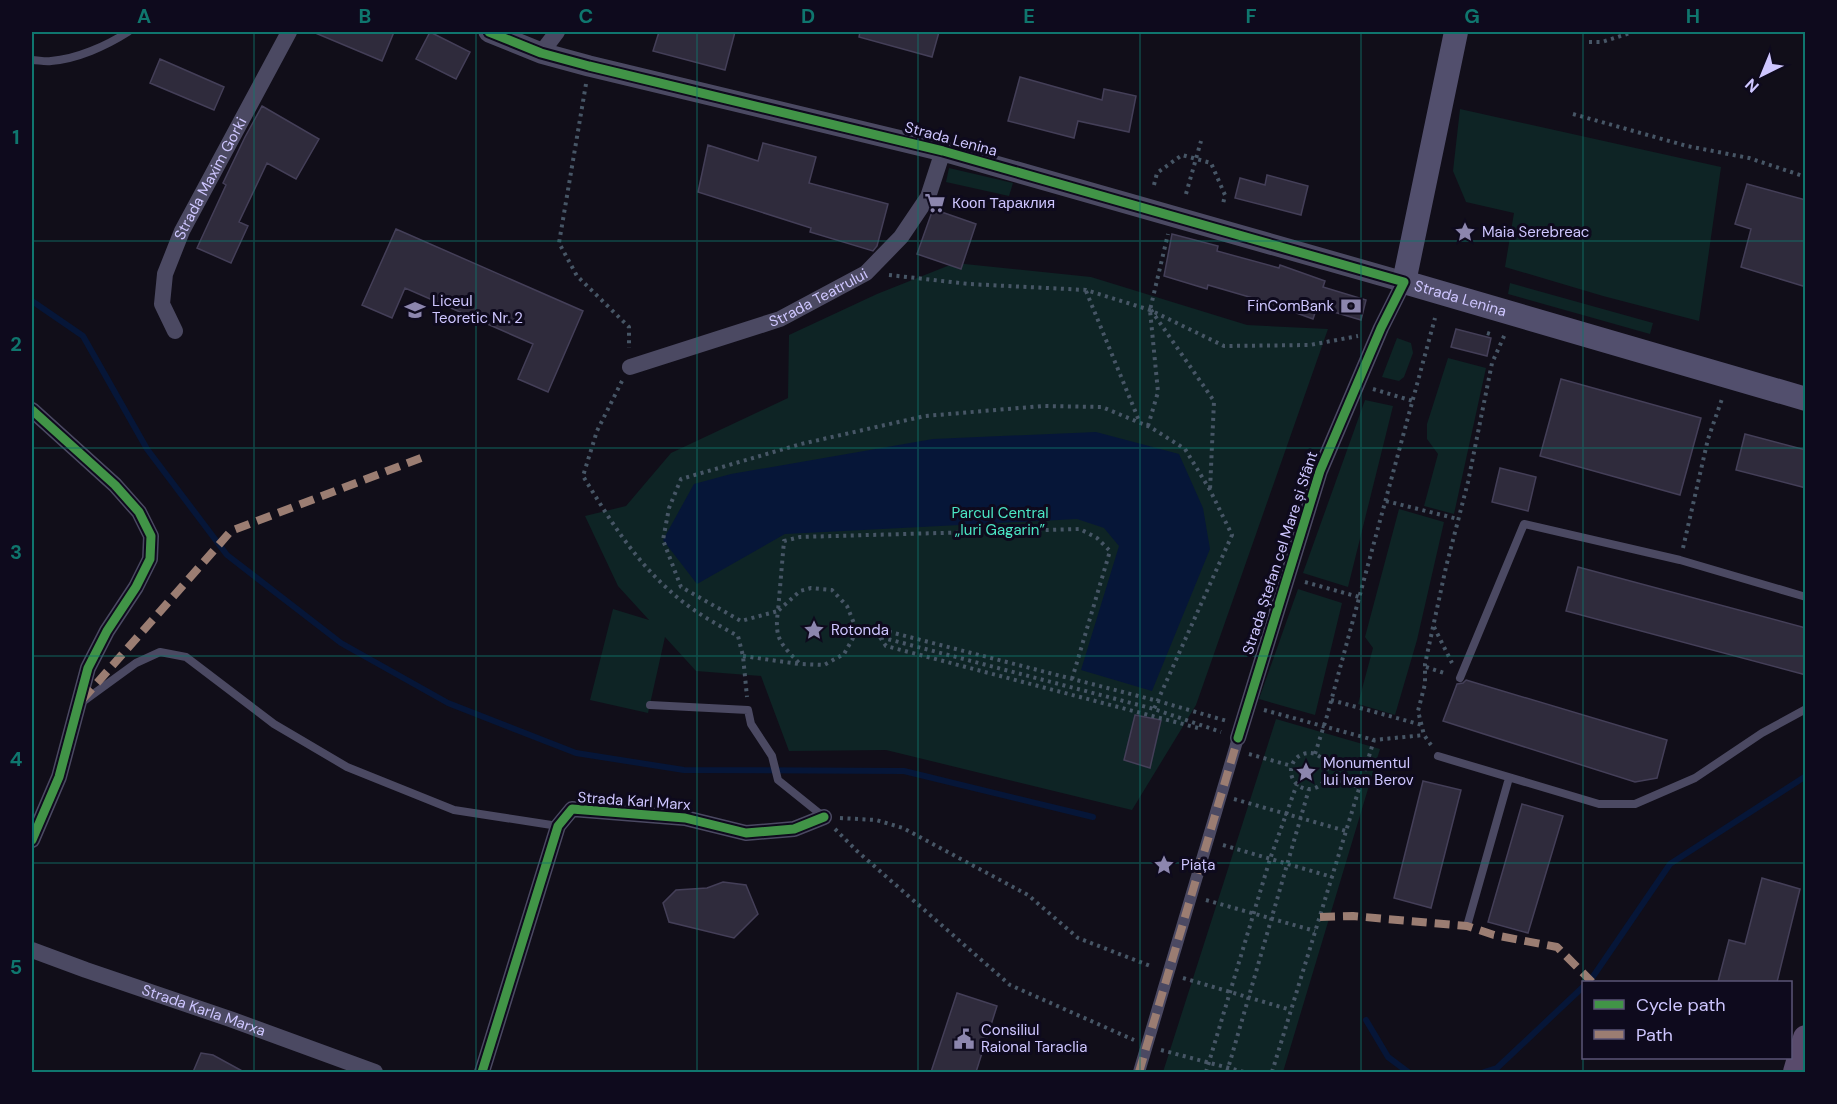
<svg xmlns="http://www.w3.org/2000/svg" width="1837" height="1104" font-family="'DM Sans',sans-serif">
<rect width="100%" height="100%" fill="#110e19"/>
<path fill="#0e2425" d="M 1460,109 L 1721,167 L 1699,321 L 1603,296 L 1505,267 L 1514,213 L 1466,202 L 1453,171 Z
M 949,168 L 1013,183 L 1009,196 L 946,182 Z
M 955,263 L 1091,277 L 1247,325 L 1328,329 L 1196,705 L 1132,810 L 886,750 L 789,751 L 761,676 L 696,671 L 665,637 L 648,713 L 590,700 L 613,609 L 649,620 L 618,586 L 585,516 L 626,506 L 671,453 L 788,398 L 789,335 L 877,294 Z
M 1510,283 L 1653,323 L 1650,334 L 1508,294 Z
M 1397,338 L 1411,343 L 1413,353 L 1404,377 L 1399,381 L 1382,377 Z
M 1448,358 L 1486,368 L 1454,514 L 1424,506 L 1438,454 L 1427,439 L 1427,424 Z
M 1365,400 L 1393,406 L 1348,587 L 1303,573 Z
M 1399,509 L 1444,522 L 1417,640 L 1395,715 L 1358,704 L 1373,648 L 1365,637 Z
M 1298,589 L 1342,603 L 1315,715 L 1259,699 Z
M 1276,719 L 1380,749 L 1283,1072 L 1163,1072 Z"/>
<path fill="#061638" d="M 1096,432 L 1179,454 L 1203,508 L 1210,549 L 1152,691 L 1081,670 L 1119,546 L 1104,528 L 1077,519 L 785,534 L 697,584 L 663,540 L 694,484 L 731,474 L 933,439 Z"/>
<g fill="none" stroke-linecap="round" stroke-linejoin="round">
<path stroke="#061638" stroke-width="6" d="M 32,301 L 83,336 L 147,449 L 227,555 L 341,643 L 448,703 L 576,753 L 684,770 L 904,771 L 1093,817
M 1587,982 L 1592,978 L 1670,864 L 1806,776
M 1366,1020 L 1388,1057 L 1408,1072
M 1484,1072 L 1497,1068 L 1584,986"/>
</g>
<path fill="#2f2b3c" stroke="#443f58" stroke-width="1.5" d="M 313,32 L 394,32 L 382,61 Z
M 430,32 L 470,52 L 456,79 L 416,59 Z
M 659,32 L 735,32 L 725,70 L 653,51 Z
M 860,32 L 939,32 L 932,57 L 859,37 Z
M 160,59 L 224,87 L 214,110 L 150,83 Z
M 1020,77 L 1102,100 L 1104,89 L 1136,96 L 1129,132 L 1078,121 L 1074,138 L 1008,121 Z
M 262,106 L 319,139 L 296,179 L 267,163 L 239,222 L 248,226 L 231,263 L 197,248 L 226,185 L 223,183 L 245,137 Z
M 763,143 L 816,157 L 809,183 L 888,204 L 877,246 L 873,251 L 810,232 L 811,228 L 698,192 L 708,145 L 758,161 Z
M 1267,175 L 1308,186 L 1301,215 L 1235,198 L 1240,178 L 1265,185 Z
M 1747,184 L 1806,200 L 1806,287 L 1741,267 L 1751,229 L 1735,224 Z
M 933,209 L 976,224 L 961,269 L 917,254 Z
M 396,229 L 583,311 L 548,392 L 518,379 L 533,344 L 405,288 L 392,318 L 362,305 Z
M 1172,234 L 1218,246 L 1217,251 L 1279,268 L 1280,265 L 1325,281 L 1323,287 L 1366,300 L 1361,320 L 1317,307 L 1313,319 L 1263,301 L 1208,285 L 1207,289 L 1164,276 Z
M 1456,329 L 1491,338 L 1487,356 L 1451,347 Z
M 1561,379 L 1701,418 L 1680,495 L 1540,456 Z
M 1745,434 L 1806,450 L 1806,488 L 1736,470 Z
M 1500,468 L 1536,477 L 1528,511 L 1492,502 Z
M 1578,567 L 1806,628 L 1806,675 L 1566,611 Z
M 1466,680 L 1667,740 L 1657,778 L 1635,782 L 1443,721 L 1457,684 L 1463,683 Z
M 1135,715 L 1161,720 L 1150,768 L 1124,760 Z
M 1423,781 L 1461,790 L 1431,908 L 1394,898 Z
M 1522,804 L 1563,816 L 1528,933 L 1488,922 Z
M 1762,878 L 1800,889 L 1777,982 L 1718,982 L 1729,940 L 1745,944 Z
M 723,882 L 746,885 L 758,914 L 734,938 L 669,922 L 663,903 L 676,890 L 707,888 Z
M 957,993 L 997,1006 L 976,1072 L 931,1072 Z
M 201,1053 L 213,1055 L 244,1072 L 193,1072 Z"/>
<g fill="none" stroke-linecap="round" stroke-linejoin="round">
<path stroke="#475666" stroke-width="4" stroke-dasharray="3 4.5" stroke-linecap="butt" d="M 1589,42 L 1602,42 L 1633,32
M 586,84 L 559,243 L 577,276 L 629,327 L 629,348
M 1573,114 L 1687,146 L 1749,158 L 1806,177
M 1154,185 L 1157,173 L 1182,155 L 1211,163 L 1225,195 L 1223,204
M 1186,194 L 1201,141
M 889,275 L 969,284 L 1086,290 L 1150,310 L 1224,346 L 1310,345 L 1358,336
M 1086,291 L 1140,423
M 1151,310 L 1214,401 L 1210,490
M 1487,333 L 1493,335
M 622,381 L 597,431 L 583,476 C 608,517 633,558 669,590 C 689,609 714,623 738,636 L 743,656 L 747,697
M 1373,389 L 1413,401
M 1148,426 L 1158,392 L 1150,310 L 1168,234
M 1386,501 L 1458,519
M 1683,548 L 1708,439 L 1723,396
M 1305,582 L 1359,597
M 1434,627 L 1452,663
M 857,631 L 844,654 L 824,665 L 800,664 C 781,644 774,639 778,611 L 800,591 L 811,588 L 832,590 L 847,606 L 857,631 L 1154,709 L 1221,732
M 743,656 L 799,664
M 1426,667 L 1447,674
M 1072,679 L 1110,551 L 1097,538 L 1080,529 L 800,537 L 784,541 L 778,611 L 741,621 L 681,587 L 663,540 L 669,508 L 681,479 L 801,444 L 925,416 L 1043,406 L 1102,407 L 1150,427 L 1185,449 L 1210,490 L 1232,535 L 1154,709
M 1331,700 L 1422,725
M 1264,710 L 1374,740 L 1424,735
M 1198,728 L 886,646 L 879,636 L 890,632 L 1158,701 L 1227,721
M 1431,745 L 1424,735 L 1418,711 L 1425,684 L 1425,664 L 1446,567 L 1468,482 L 1492,363 L 1505,334
M1291 771a18 18 0 1 1 36 0a18 18 0 1 1-36 0Z
M 1249,754 L 1292,766
M 1315,754 L 1327,716 L 1435,318
M 1326,776 L 1359,787
M 1234,799 L 1346,831
M 840,818 L 876,820 L 903,828 L 1028,895 L 1078,938 L 1153,967
M 835,829 L 857,851 L 1010,985 L 1134,1040
M 1223,845 L 1332,877
M 1206,900 L 1315,931
M 1183,978 L 1291,1010
M 1161,1050 L 1244,1072
M 1206,1072 L 1270,859 L 1297,784
M 1227,1072 L 1309,789
M 1272,1072 L 1374,740"/>
<path stroke="#4b4962" stroke-width="8" d="M 32,60 C 38,60 45,62 51,61 C 77,59 106,46 128,32
M 1460,678 L 1524,524 L 1680,560 L 1806,597
M 81,703 L 136,663 L 160,652 L 186,657 L 274,724 L 347,767 L 454,810 L 558,826
M 650,705 L 748,710 L 751,724 L 772,756 L 778,780 L 824,817
M 1438,756 L 1599,804 L 1635,804 L 1695,778 L 1762,733 L 1806,709
M 1467,926 L 1509,778"/>
<path stroke="#4b4962" stroke-width="12" d="M 1139,1072 L 1238,738"/>
<g stroke="#4b4962" stroke-width="16">
<path d="M 541,53 L 557,32"/>
<path id="s1" d="M 175,331 L 162,304 L 165,274 L 182,231 L 289,32"/>
<path id="s2" d="M 630,367 L 780,319 L 866,273 L 901,237 L 928,197 L 943,151"/>
<path d="M 32,410 L 115,485 L 139,512 L 151,536 L 150,559 L 136,587 L 107,631 L 88,668 L 59,777 L 32,840"/>
<path d="M 1238,738 L 1320,471 L 1381,328 L 1404,282"/>
<path id="s3" d="M 32,950 L 86,970 L 230,1019 L 375,1072"/>
<path d="M 482,1072 L 558,826 L 572,809 L 685,818 L 746,833 L 794,829 L 824,817"/>
</g>
<path stroke="#4b4962" stroke-width="21" d="M 489,32 L 541,53 L 589,66 L 943,151 L 1404,282"/>
<path stroke="#524f6d" stroke-width="24" id="s4" d="M 1456,32 L 1404,282 L 1806,399"/>
<path stroke="#594b6c" stroke-width="26" d="M 1796,1072 L 1806,1038"/>
<path stroke="#9b7d72" stroke-width="8" stroke-dasharray="15 8" stroke-linecap="butt" d="M 82,700 L 231,531 L 421,458
M 1320,917 L 1353,916 L 1467,926 L 1494,935 L 1557,947 L 1592,982
M 1139,1072 L 1238,738"/>
<g stroke="#0e0a1d" stroke-width="13">
<path id="cycleway" d="M 489,32 L 541,53 L 589,66 L 943,151 L 1404,282 L 1381,328 L 1320,471 L 1238,738
M 32,410 L 115,485 L 139,512 L 151,536 L 150,559 L 136,587 L 107,631 L 88,668 L 59,777 L 32,840
M 482,1072 L 558,826 L 572,809 L 685,818 L 746,833 L 794,829 L 824,817"/>
</g>
<use href="#cycleway" stroke="#419447" stroke-width="9"/>
</g>
<path fill="none" stroke="#0f766e" stroke-width="1.5" stroke-opacity="0.55" d="M 254,32 L 254,1072M 476,32 L 476,1072M 697,32 L 697,1072M 918,32 L 918,1072M 1140,32 L 1140,1072M 1361,32 L 1361,1072M 1583,32 L 1583,1072M 32,241 L 1806,241M 32,448 L 1806,448M 32,656 L 1806,656M 32,863 L 1806,863"/>
<defs>
<g id="supermarket-bare" transform="scale(1.62)"><path d="M-6-5.5h2.5l.6 2H6L4.5 2H-2.5L-4.4-4H-6ZM-1.5 3.2a1.3 1.3 0 1 0 .1 0ZM3 3.2a1.3 1.3 0 1 0 .1 0Z" fill="#8c86ae" stroke="#0e0a1d" stroke-width="2.5" paint-order="stroke"/></g>
<g id="sight-bare" transform="scale(1.62)"><path d="M0-6L1.8-2.2L6-1.7L2.9 1.2L3.7 5.4L0 3.3L-3.7 5.4L-2.9 1.2L-6-1.7L-1.8-2.2Z" fill="#8c86ae" stroke="#0e0a1d" stroke-width="2.5" paint-order="stroke"/></g>
<g id="bank-bare" transform="scale(1.62)"><path d="M-6-4H6V4H-6ZM0-2.3a2.3 2.3 0 1 0 0 4.6a2.3 2.3 0 1 0 0-4.6Z" fill="#8c86ae" stroke="#0e0a1d" stroke-width="2.5" paint-order="stroke"/></g>
<g id="school-bare" transform="scale(1.62)"><path d="M0-5L7-2L0 1L-7-2ZM-4 1L0 2.5L4 1V4Q0 6-4 4Z" fill="#8c86ae" stroke="#0e0a1d" stroke-width="2.5" paint-order="stroke"/></g>
<g id="civic-bare" transform="scale(1.62)"><path d="M-.6-6.5H3V-4.5H.6V-3L4-1V1h2V6H-6V1h2V-1L-.6-3ZM-1.2 2.5V6h2.4V2.5Z" fill="#8c86ae" stroke="#0e0a1d" stroke-width="2.5" paint-order="stroke"/></g>
</defs>
<g fill-rule="evenodd">
<use href="#supermarket-bare" x="935" y="203"/>
<use href="#sight-bare" x="1465" y="232"/>
<use href="#bank-bare" x="1351" y="306"/>
<use href="#school-bare" x="415" y="310"/>
<use href="#sight-bare" x="814" y="630"/>
<use href="#sight-bare" x="1306" y="772"/>
<use href="#sight-bare" x="1164" y="865"/>
<use href="#civic-bare" x="964" y="1039"/>
</g>
<g text-anchor="middle" stroke-width="6" stroke-linejoin="round" paint-order="stroke">
<g font-size="15" fill="#cec6ff" stroke="#0e0a1d">
<text transform="translate(951 139) rotate(15)" y="5">Strada Lenina</text>
<text dy="5" stroke="none"><textPath href="#s1" startOffset="166">Strada Maxim Gorki</textPath></text>
<text dy="5" stroke="none"><textPath href="#s2" startOffset="201">Strada Teatrului</textPath></text>
<text dy="5" stroke="none"><textPath href="#s4" startOffset="314">Strada Lenina</textPath></text>
<text transform="translate(1280 553) rotate(-72)" y="5">Strada Ștefan cel Mare și Sfânt</text>
<text transform="translate(634 801) rotate(4)" y="5">Strada Karl Marx</text>
<text dy="5" stroke="none"><textPath href="#s3" startOffset="182">Strada Karla Marxa</textPath></text>
</g>
<g font-size="15" fill="#cec6ff" stroke="#0e0a1d" text-anchor="start">
<text x="952" y="208">Кооп Тараклия</text>
<text x="1482" y="237">Maia Serebreac</text>
<text x="432" y="306">Liceul<tspan x="432" dy="17">Teoretic Nr. 2</tspan></text>
<text x="1334" y="311" text-anchor="end">FinComBank</text>
<text x="831" y="635">Rotonda</text>
<text x="1323" y="768">Monumentul<tspan x="1323" dy="17">lui Ivan Berov</tspan></text>
<text x="1181" y="870">Piața</text>
<text x="981" y="1035">Consiliul<tspan x="981" dy="17">Raional Taraclia</tspan></text>
</g>
<g font-size="15" fill="#4be6c4" stroke="#0e0a1d">
<text x="1000" y="518">Parcul Central<tspan x="1000" dy="17">„Iuri Gagarin”</tspan></text>
</g>
</g>
<rect width="1837" height="1104" fill="none" stroke="#0e0a1d" stroke-width="66"/>
<rect x="1582" y="981" width="210" height="78" fill="#0e0a1d" stroke="#5b5577" stroke-width="1.5"/>
<rect x="1594" y="1000" width="30" height="9" fill="#419447" stroke="#5b5577" stroke-width="1.5"/>
<text x="1636" y="1011" font-size="18" fill="#cec6ff">Cycle path</text>
<rect x="1594" y="1030" width="30" height="9" fill="#9b7d72" stroke="#5b5577" stroke-width="1.5"/>
<text x="1636" y="1041" font-size="18" fill="#cec6ff">Path</text>
<g transform="translate(1762 75) rotate(223)" stroke="#0e0a1d" stroke-width="4.5" paint-order="stroke">
<path d="M0-4.5L10 22L0 15L-10 22Z" fill="#cec6ff"/>
<text y="-9" font-size="16" font-weight="bold" text-anchor="middle" fill="#cec6ff">N</text>
</g>
<rect x="33" y="33" width="1771" height="1038" fill="none" stroke="#0f766e" stroke-width="2"/>
<g font-size="20" text-anchor="middle" font-weight="bold" fill="#0f766e">
<text x="144" y="23">A</text>
<text x="365" y="23">B</text>
<text x="586" y="23">C</text>
<text x="808" y="23">D</text>
<text x="1029" y="23">E</text>
<text x="1251" y="23">F</text>
<text x="1472" y="23">G</text>
<text x="1693" y="23">H</text>
<text x="16" y="144">1</text>
<text x="16" y="351">2</text>
<text x="16" y="559">3</text>
<text x="16" y="766">4</text>
<text x="16" y="974">5</text>
</g>
</svg>
